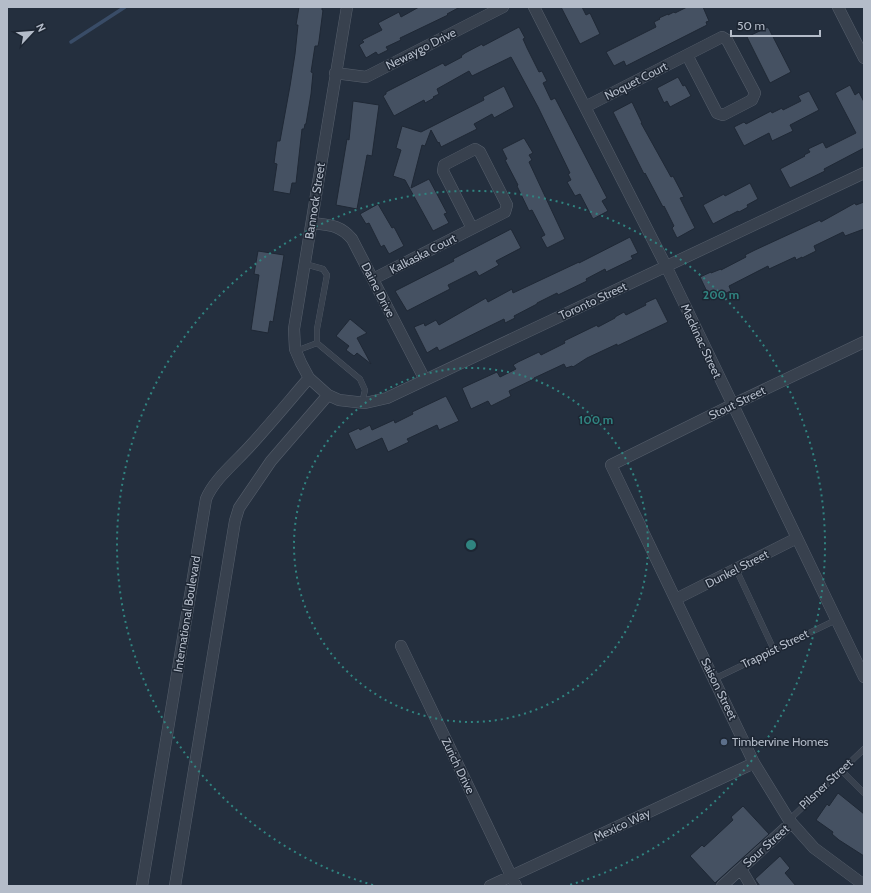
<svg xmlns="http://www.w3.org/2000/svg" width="871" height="893" font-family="Cabin,sans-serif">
<rect width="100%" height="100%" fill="#242f3e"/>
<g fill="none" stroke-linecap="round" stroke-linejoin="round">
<path stroke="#394c67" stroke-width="3.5" d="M 71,42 L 125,7"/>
</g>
<path fill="#455162" stroke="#1f2835" d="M 299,7 L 322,7 L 322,10 L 323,10 L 319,41 L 318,46 L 315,46 L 311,72 L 313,73 L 311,94 L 306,124 L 305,124 L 304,129 L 302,129 L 296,183 L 292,183 L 290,194 L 273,191 L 277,164 L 274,163 L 277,141 L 280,141 L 290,86 L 295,54 L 298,25 L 296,25 Z
M 419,7 L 460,7 L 447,14 L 448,15 L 400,38 L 401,40 L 386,47 L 388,50 L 378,55 L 376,52 L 366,58 L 359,45 L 364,42 L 362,40 L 382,30 L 378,23 L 399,12 L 401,17 Z
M 561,7 L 582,7 L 586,15 L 590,13 L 600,34 L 580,44 Z
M 687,7 L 703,7 L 709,21 L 706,22 L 707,25 L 626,66 L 624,61 L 614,66 L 606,52 L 656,27 L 654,22 L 660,19 L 659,18 L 668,14 L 668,15 L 674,12 L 675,13 Z
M 519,27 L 525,38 L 523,39 L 527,48 L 539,72 L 542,71 L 547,81 L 543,83 L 551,100 L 555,98 L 607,198 L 602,201 L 608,211 L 593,219 L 580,194 L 575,196 L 567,182 L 571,180 L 568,174 L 570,173 L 538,107 L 511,57 L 472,76 L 469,71 L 437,89 L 439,94 L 433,97 L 434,98 L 425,103 L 424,100 L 394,116 L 383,96 L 386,94 L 386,92 L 443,63 L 445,66 L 462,57 L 461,56 L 465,53 L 482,44 L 483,46 Z
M 768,27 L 791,72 L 770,83 L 747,37 Z
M 678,77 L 683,86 L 685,85 L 691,96 L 670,107 L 667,101 L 664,103 L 657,88 Z
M 850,85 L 855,95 L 859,92 L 864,102 L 864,148 L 824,169 L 825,171 L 790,188 L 780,169 L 805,156 L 804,155 L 810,152 L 808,149 L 823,142 L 826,148 L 856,133 L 835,93 Z
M 504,86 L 514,107 L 494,118 L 492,114 L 474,124 L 477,129 L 441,147 L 439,142 L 438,143 L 431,130 L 425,146 L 422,145 L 411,188 L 429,179 L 447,213 L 444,214 L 449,223 L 433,231 L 405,180 L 393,176 L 401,150 L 396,148 L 402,126 L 421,132 L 484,100 L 483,97 Z
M 809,91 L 819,110 L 790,125 L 793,131 L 772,141 L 769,133 L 744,146 L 734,127 L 744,122 L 746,124 L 771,111 L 772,113 L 782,108 L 783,110 L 801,101 L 798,96 Z
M 353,101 L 379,105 L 372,156 L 367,155 L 357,209 L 336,205 L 347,139 L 349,140 Z
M 632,102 L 642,123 L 641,123 L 671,177 L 673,176 L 684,197 L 680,198 L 695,228 L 677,238 L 672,228 L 674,226 L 664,206 L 663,207 L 645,173 L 644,174 L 613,112 Z
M 524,138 L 533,153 L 529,155 L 532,160 L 529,162 L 565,239 L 547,248 L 541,237 L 545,235 L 532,210 L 529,211 L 517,186 L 518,185 L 505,160 L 507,159 L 502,149 Z
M 750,183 L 758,199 L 747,205 L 748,207 L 739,212 L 738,211 L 713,224 L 703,205 L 724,194 L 725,196 Z
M 864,202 L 864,229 L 845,236 L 843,232 L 814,246 L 816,251 L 802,258 L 802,257 L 796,260 L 795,257 L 769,269 L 768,266 L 729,286 L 731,291 L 726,293 L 726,294 L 711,300 L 700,277 L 711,272 L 711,273 L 721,269 L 721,270 L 746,257 L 745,255 L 755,250 L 820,220 L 821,222 L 855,203 L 856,205 Z
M 378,204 L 392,228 L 394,227 L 404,246 L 389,254 L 384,245 L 381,247 L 369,223 L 366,224 L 360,214 Z
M 511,229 L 521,248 L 496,261 L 499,265 L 479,276 L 476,271 L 448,285 L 450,289 L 407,311 L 395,291 L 454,261 L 453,259 Z
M 630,237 L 638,253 L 631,256 L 633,259 L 606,272 L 605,269 L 586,279 L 587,281 L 558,295 L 557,293 L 537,303 L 537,304 L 514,316 L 515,318 L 505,323 L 504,319 L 439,351 L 437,347 L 427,353 L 414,327 L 424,323 L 425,326 L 436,320 L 439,325 L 486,298 L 488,302 L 512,289 L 513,293 L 579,262 L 579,263 Z
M 258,251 L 284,255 L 273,322 L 270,321 L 268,333 L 251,330 L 259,275 L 254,274 Z
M 656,298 L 668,322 L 617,346 L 617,344 L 587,358 L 573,367 L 572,366 L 566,368 L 564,364 L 534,378 L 534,379 L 509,391 L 511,396 L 491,406 L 488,401 L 471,409 L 462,388 L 497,372 L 500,377 L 516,369 L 513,365 L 518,362 L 539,352 L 541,355 L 565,343 L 564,341 L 597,325 L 598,327 L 615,318 L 615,317 L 624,312 L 626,315 L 646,305 L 645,303 Z
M 350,319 L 367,333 L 357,338 L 371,364 L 357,353 L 354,356 L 346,350 L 349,346 L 336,336 Z
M 446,396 L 459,421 L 439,430 L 437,425 L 407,439 L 409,442 L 388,452 L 382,438 L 356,450 L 348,433 L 359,428 L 360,430 L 370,425 L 372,430 L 394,420 L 395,423 L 413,414 L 412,412 Z
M 838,793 L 864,814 L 864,856 L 839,840 L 832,834 L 833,832 L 816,820 L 827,804 L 829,806 Z
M 743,806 L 769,834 L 715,883 L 690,856 L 702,845 L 704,847 L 733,820 L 731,817 Z
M 780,856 L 790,868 L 785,873 L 796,886 L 760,886 L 755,879 Z"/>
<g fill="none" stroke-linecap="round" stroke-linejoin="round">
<g stroke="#565f6c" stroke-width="6">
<path id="service" d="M 305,264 L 323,269 L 327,275 L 317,329 L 317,343 L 360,379 L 365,390 L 362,403
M 296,351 L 317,343
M 736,569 L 774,650
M 714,679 L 836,620
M 841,770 L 864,793
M 789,820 L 864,749"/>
</g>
<g stroke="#565f6c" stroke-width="12">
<path id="minor" d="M 347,7 L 294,329 L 295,349 L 301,363 L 309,378 L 328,395 L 339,400 L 365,403 L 387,398 L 864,173
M 534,7 L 666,266 L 864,677
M 838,7 L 864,58
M 335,73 L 366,77 L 503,7
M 585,107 L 722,37 L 727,40 L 755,93 L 752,100 L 723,115 L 717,113 L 687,55
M 312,223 C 330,225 340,225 352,239 L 425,380
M 373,279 L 505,212 L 507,205 L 480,152 L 475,149 L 444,165 L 443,171 L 472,228
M 864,342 L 732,405 L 611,465 L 754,763 L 789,820 L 814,848 L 864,885
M 676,599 L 797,538
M 401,646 L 516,886
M 741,869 L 751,886
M 142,886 L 206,499 C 214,479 237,461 251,445 C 271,423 290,400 309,378
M 175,886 L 235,521 L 239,508 L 271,461 L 328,395
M 490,886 L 754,763
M 722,886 L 791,823"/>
</g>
<use href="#service" stroke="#38414e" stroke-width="5.5"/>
<use href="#minor" stroke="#38414e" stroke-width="11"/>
</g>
<g fill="none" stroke="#308480" stroke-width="2" stroke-dasharray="2 4">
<circle cx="471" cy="545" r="177"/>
<path d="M373 885A354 354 0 1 1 569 885"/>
</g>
<circle fill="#5c6f8a" stroke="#1d2633" stroke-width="1.5" cx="724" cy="742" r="4"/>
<g text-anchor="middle" stroke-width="3" stroke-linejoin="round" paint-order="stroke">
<g font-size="12" fill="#b4bcc9" stroke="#1d2633">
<text transform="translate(421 49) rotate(-27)" y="4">Newaygo Drive</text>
<text transform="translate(636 81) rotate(-27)" y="4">Noquet Court</text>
<text transform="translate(315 201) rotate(-81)" y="4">Bannock Street</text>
<text transform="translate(423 254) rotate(-27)" y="4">Kalkaska Court</text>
<text transform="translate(378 290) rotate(63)" y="4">Daine Drive</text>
<text transform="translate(593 301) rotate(-25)" y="4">Toronto Street</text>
<text transform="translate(701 341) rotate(65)" y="4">Mackinac Street</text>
<text transform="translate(737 403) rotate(-26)" y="4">Stout Street</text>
<text transform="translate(737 569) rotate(-27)" y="4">Dunkel Street</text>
<text transform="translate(187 614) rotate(-81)" y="4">International Boulevard</text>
<text transform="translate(775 649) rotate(-26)" y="4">Trappist Street</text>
<text transform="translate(719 689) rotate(64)" y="4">Saison Street</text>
<text transform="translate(458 766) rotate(64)" y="4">Zurich Drive</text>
<text transform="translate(826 784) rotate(-43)" y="4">Pilsner Street</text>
<text transform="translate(622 825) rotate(-25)" y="4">Mexico Way</text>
<text transform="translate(766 846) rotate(-42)" y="4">Sour Street</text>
</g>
<g font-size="12" fill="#b4bcc9" stroke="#1d2633" text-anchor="start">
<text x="732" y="746">Timbervine Homes</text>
</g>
</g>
<circle cx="471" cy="545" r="6" fill="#308480" stroke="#1d2633" stroke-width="2"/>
<g font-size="12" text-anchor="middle" font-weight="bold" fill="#308480" stroke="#1d2633" stroke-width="3" stroke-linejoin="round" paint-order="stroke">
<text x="721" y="299">200 m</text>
<text x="596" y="424">100 m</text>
</g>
<rect width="871" height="893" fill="none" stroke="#b4bcc9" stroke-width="16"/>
<g transform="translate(32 32) rotate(64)" stroke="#1d2633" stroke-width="3" paint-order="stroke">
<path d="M0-3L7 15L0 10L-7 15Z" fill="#b4bcc9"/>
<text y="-6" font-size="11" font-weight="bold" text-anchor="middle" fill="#b4bcc9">N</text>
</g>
<path d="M731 30v6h89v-6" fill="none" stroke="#b4bcc9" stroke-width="2"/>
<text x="737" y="30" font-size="12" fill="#b4bcc9" stroke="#1d2633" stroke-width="3" paint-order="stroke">50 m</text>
</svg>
